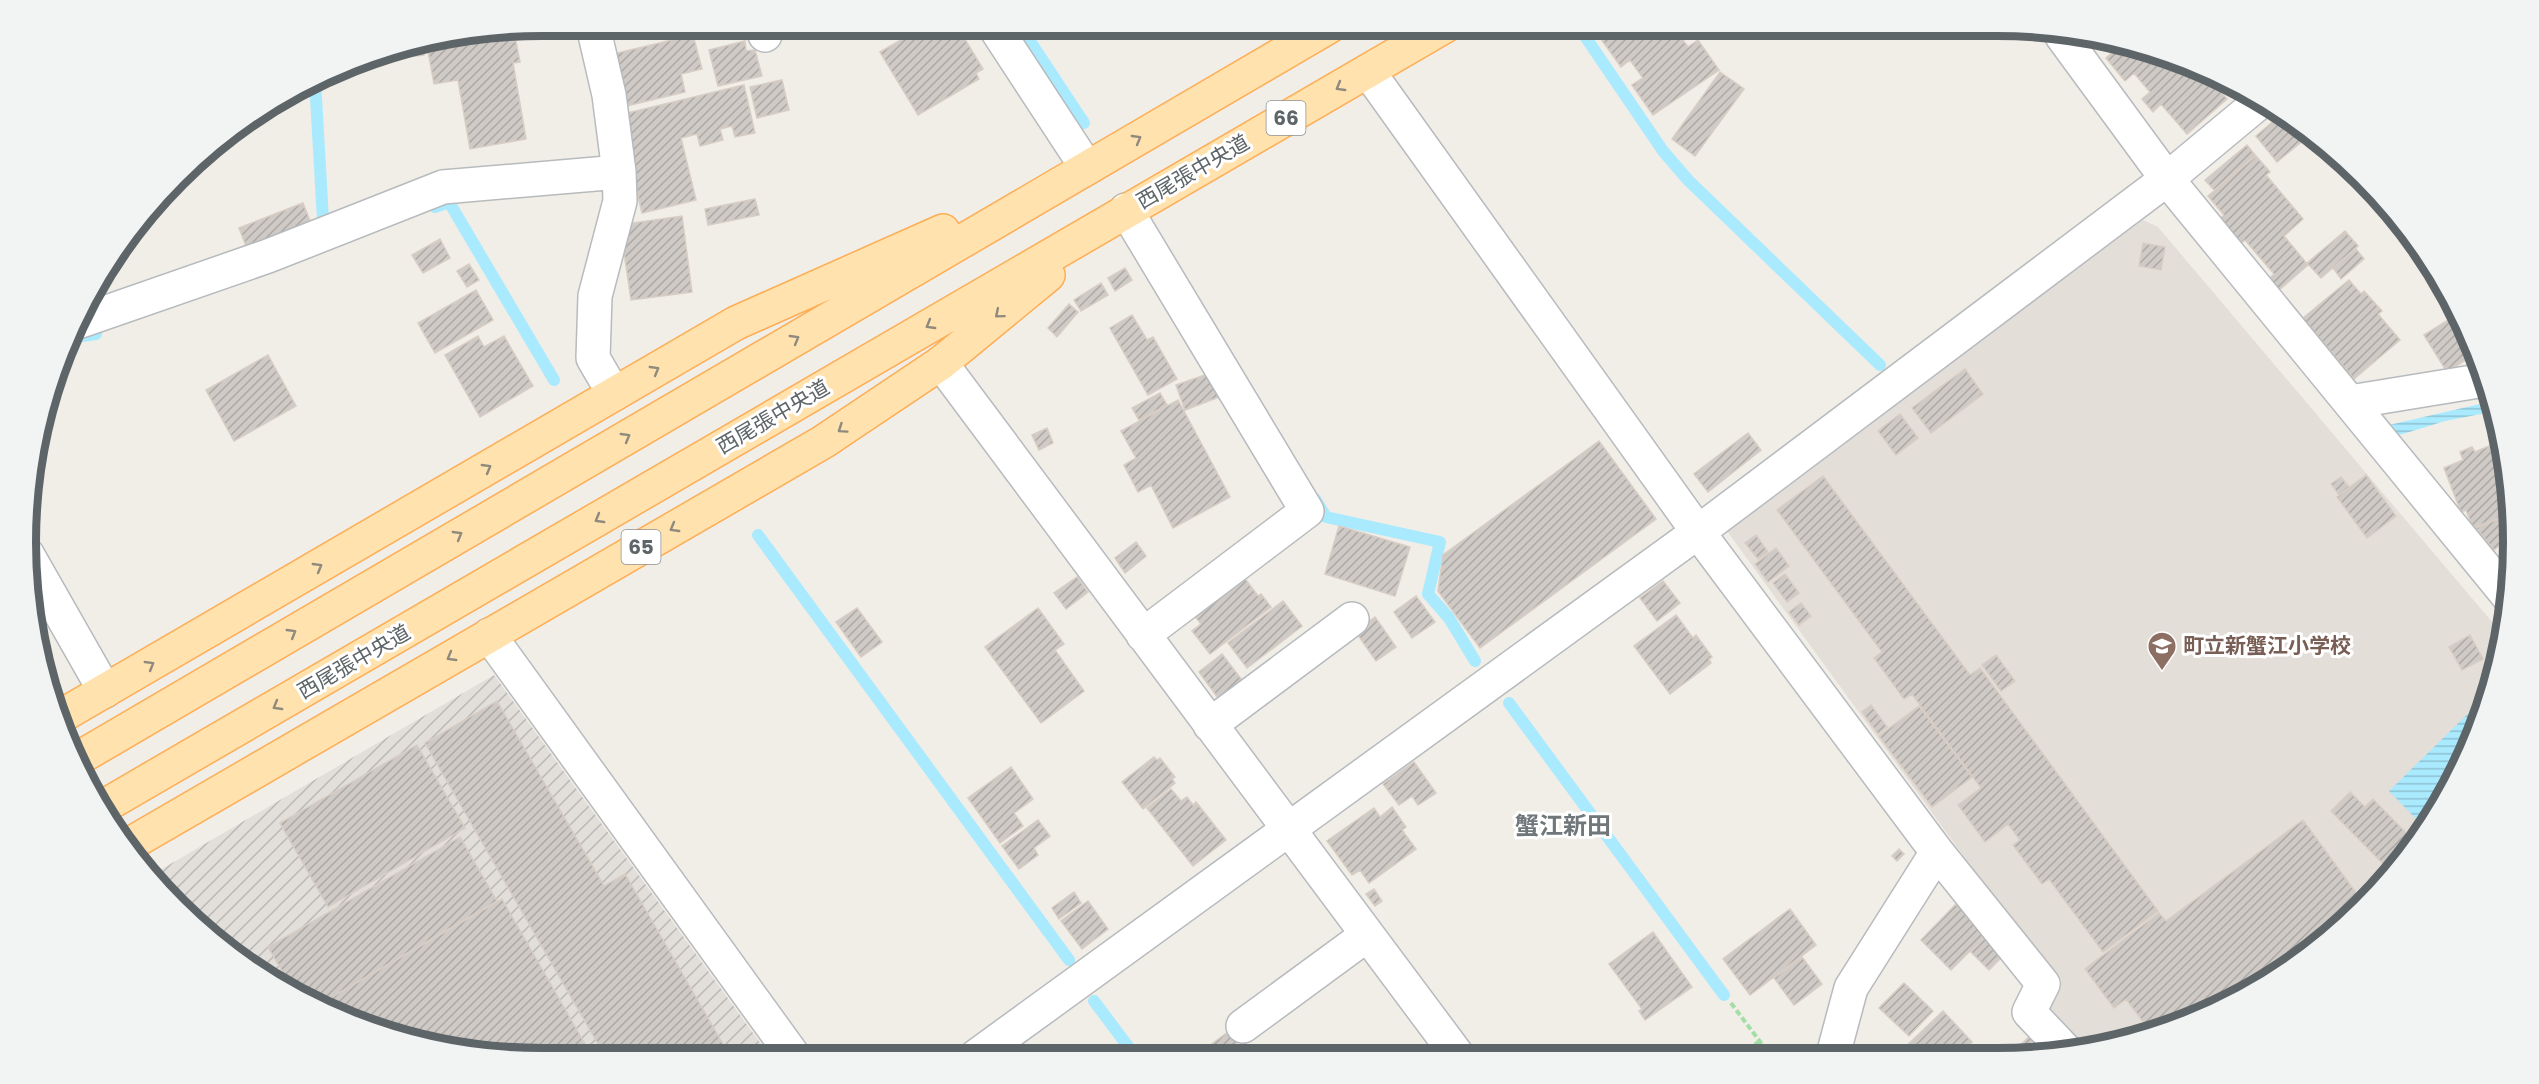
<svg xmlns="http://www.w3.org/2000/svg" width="2539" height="1084" font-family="Poppins,'Noto Sans JP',sans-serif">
<defs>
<pattern id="industrial-furrows" width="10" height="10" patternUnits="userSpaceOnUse" patternTransform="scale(1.5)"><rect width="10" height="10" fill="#e2dfdb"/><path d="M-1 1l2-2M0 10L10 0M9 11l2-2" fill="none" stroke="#bab8b5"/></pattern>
<pattern id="water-rules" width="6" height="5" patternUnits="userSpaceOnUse" patternTransform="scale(1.5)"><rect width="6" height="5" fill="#a9eaff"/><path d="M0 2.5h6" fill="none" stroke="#8dc1d2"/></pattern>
<pattern id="building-hatch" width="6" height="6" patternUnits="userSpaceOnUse" patternTransform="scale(1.5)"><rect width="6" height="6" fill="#cfcac6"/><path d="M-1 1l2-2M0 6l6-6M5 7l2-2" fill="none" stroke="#aba8a5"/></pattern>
</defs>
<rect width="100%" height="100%" fill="#f1ede7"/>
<path fill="url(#industrial-furrows)" d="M 494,675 L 771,1058 L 542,1058 L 376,1031 L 284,989 L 202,931 L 155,873 Z"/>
<path fill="#e4ded8" d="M 2143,220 L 2158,227 L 2503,635 L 2486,708 L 2407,856 L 2312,952 L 2195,1019 L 2076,1051 L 2044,1002 L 2059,987 L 1724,527 Z"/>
<path fill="url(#water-rules)" d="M 2493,401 L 2496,411 L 2445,421 L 2396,436 L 2389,425 Z
M 2487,695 L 2486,708 L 2423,826 L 2389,791 Z"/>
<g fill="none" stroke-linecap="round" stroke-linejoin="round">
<path stroke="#a9eaff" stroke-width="12" d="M 1020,26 L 1084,123
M 1578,26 L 1663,151 L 1688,180 L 1880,365
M 781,27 L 786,26
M 315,80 L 323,220
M 435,207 L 449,202 L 554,380
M 75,337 L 96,334
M 1315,499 L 1326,517 L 1440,542 L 1428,594 L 1449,618 L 1475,661
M 758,535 L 1069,960
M 1509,703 L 1724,995
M 1094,1001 L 1136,1057"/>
</g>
<path fill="url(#building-hatch)" stroke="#d7cdc4" stroke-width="1.5" d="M 925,26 L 947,26 L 953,36 L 960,31 L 983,69 L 976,73 L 979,79 L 918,115 L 880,52 Z
M 1050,26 L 1071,26 L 1057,36 Z
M 1611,26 L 1673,26 L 1688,47 L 1698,40 L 1719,70 L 1653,115 L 1632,85 L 1643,78 L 1630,60 L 1621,67 L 1601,39 L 1614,30 Z
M 507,31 L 508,38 L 515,37 L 520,62 L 513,63 L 526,139 L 470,149 L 458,80 L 434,84 L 428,51 L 452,47 L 451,41 Z
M 693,35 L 702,69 L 681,74 L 685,92 L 618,108 L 605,56 Z
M 745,41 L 746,51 L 755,50 L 762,76 L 718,86 L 709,50 Z
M 443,42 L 444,44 L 424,46 L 424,55 L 370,61 L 370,56 L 376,53 Z
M 2110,44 L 2163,53 L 2203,71 L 2227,99 L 2187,134 L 2161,104 L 2153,112 L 2142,99 L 2150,92 L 2134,73 L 2125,81 L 2106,58 L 2115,50 Z
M 1720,72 L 1744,89 L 1695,156 L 1672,139 Z
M 782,80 L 789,110 L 757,118 L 750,87 Z
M 744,85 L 755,133 L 735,137 L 732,126 L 720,129 L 723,140 L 700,146 L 697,134 L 681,138 L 696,200 L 642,213 L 619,115 Z
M 2282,114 L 2305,139 L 2277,162 L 2256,136 Z
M 2247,145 L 2255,155 L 2214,190 L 2205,180 Z
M 2256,156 L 2270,172 L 2266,175 L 2303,219 L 2284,236 L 2308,265 L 2279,290 L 2270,278 L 2274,274 L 2245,240 L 2241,243 L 2220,219 L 2224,215 L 2208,196 Z
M 755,199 L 759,215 L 708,225 L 705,209 Z
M 303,203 L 312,226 L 248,251 L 239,228 Z
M 682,216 L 692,292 L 631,300 L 620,225 Z
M 2345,231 L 2358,246 L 2321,278 L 2307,263 Z
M 440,239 L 450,258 L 423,273 L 412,255 Z
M 2143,243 L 2165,247 L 2161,270 L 2139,266 Z
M 2356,249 L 2364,259 L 2341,279 L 2333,268 Z
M 469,264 L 479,280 L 467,287 L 457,271 Z
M 1125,268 L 1132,280 L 1115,291 L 1108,278 Z
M 2349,280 L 2361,294 L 2364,291 L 2382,311 L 2378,314 L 2400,340 L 2354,379 L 2303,318 Z
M 1101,283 L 1108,295 L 1081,311 L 1074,300 Z
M 476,290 L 493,320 L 435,353 L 418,323 Z
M 1069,304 L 1078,312 L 1057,337 L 1048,328 Z
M 2458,314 L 2475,354 L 2447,372 L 2424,335 Z
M 1132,315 L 1147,340 L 1153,337 L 1177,379 L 1148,395 L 1110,328 Z
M 478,336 L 484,347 L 504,336 L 533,386 L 480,417 L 445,355 Z
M 268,355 L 296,406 L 234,441 L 206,390 Z
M 1965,369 L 1983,394 L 1931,433 L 1912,408 Z
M 1211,373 L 1219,397 L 1185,410 L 1176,385 Z
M 1160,393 L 1167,405 L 1139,420 L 1132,408 Z
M 1178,400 L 1230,497 L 1173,528 L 1151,485 L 1138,492 L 1124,465 L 1136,458 L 1121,431 Z
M 1900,414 L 1918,438 L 1896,455 L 1878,431 Z
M 1047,428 L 1053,443 L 1039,450 L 1032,435 Z
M 1748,433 L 1761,450 L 1708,492 L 1694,474 Z
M 1599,441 L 1656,519 L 1480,648 L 1438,591 L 1443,555 Z
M 2501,441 L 2512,506 L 2505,509 L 2507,514 L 2473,528 L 2466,510 L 2461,512 L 2444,468 L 2463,460 L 2460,452 L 2472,447 L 2475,452 Z
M 2366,475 L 2396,516 L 2367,538 L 2337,497 Z
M 1823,476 L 1970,675 L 1980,668 L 2158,911 L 2103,952 L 2049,879 L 2042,884 L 2013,845 L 2020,840 L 2008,824 L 1985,842 L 1958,805 L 1981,788 L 1912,694 L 1904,699 L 1874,658 L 1882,652 L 1777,510 Z
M 2341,477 L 2349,487 L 2339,495 L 2331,484 Z
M 2512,511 L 2511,536 L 2494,550 L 2476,528 L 2506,516 Z
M 1339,526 L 1410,547 L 1395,596 L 1325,574 Z
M 1756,535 L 1768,552 L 1758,559 L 1745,543 Z
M 2511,538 L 2511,565 L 2504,557 L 2509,553 L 2502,546 Z
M 1136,542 L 1146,556 L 1125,573 L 1115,558 Z
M 1776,548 L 1789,566 L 1768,582 L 1755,564 Z
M 1785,574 L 1799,593 L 1787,602 L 1773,583 Z
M 1243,576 L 1258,596 L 1261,594 L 1271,607 L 1210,654 L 1192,631 L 1201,624 L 1193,614 Z
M 1077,577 L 1088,592 L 1066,609 L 1054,593 Z
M 1663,581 L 1680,603 L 1657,621 L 1640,598 Z
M 1416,596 L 1435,622 L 1412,638 L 1394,612 Z
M 1283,601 L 1302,626 L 1247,668 L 1228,643 Z
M 1801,603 L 1811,616 L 1799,625 L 1789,612 Z
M 857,608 L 882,642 L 861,657 L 836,622 Z
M 1038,608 L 1064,644 L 1055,650 L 1084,691 L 1041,723 L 985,647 Z
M 1676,615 L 1693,638 L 1696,635 L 1712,657 L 1709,659 L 1711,663 L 1670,694 L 1634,646 Z
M 1375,617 L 1396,647 L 1376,661 L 1355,631 Z
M 2470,635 L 2483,659 L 2462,670 L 2449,647 Z
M 1222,654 L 1242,680 L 1218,698 L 1199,672 Z
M 1996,655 L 2015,681 L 2001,691 L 1982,665 Z
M 497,701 L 604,886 L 625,874 L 731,1058 L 606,1058 L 425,743 Z
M 1871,705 L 1887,727 L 1878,734 L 1862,712 Z
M 1919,706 L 1972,777 L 1932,807 L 1879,736 Z
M 417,745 L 465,828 L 328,907 L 280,823 Z
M 1154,757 L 1157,760 L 1160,758 L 1175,777 L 1172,779 L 1175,783 L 1143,809 L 1122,782 Z
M 1414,762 L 1436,793 L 1418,805 L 1412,796 L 1399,805 L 1383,784 Z
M 1011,767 L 1033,799 L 1014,813 L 1023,826 L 1000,843 L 968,798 Z
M 1171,789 L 1181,801 L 1187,797 L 1193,805 L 1196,802 L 1226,840 L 1193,866 L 1147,808 Z
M 2350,792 L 2365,807 L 2373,799 L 2415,842 L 2407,856 L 2391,872 L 2331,811 Z
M 1392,807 L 1406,827 L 1402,830 L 1416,849 L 1369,883 L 1360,870 L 1352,875 L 1327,841 L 1374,808 L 1380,817 Z
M 1038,820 L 1050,836 L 1034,848 L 1038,855 L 1019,869 L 1002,846 Z
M 2303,820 L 2362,901 L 2312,952 L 2195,1019 L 2150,1031 L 2126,999 L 2114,1008 L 2085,969 L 2159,913 L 2166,921 Z
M 460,837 L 497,901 L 318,1005 L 296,995 L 268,947 Z
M 1899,849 L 1904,854 L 1897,861 L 1892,856 Z
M 1374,889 L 1382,901 L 1375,906 L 1366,894 Z
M 1074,892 L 1081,903 L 1059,919 L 1052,908 Z
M 502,899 L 593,1058 L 542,1058 L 376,1031 L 318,1005 Z
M 1088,901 L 1108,929 L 1082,949 L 1061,921 Z
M 1956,904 L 1987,934 L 1951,970 L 1921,940 Z
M 1790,909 L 1816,945 L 1750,995 L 1723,959 Z
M 1653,932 L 1692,987 L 1645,1020 L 1639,1011 L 1642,1009 L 1609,964 Z
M 1990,932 L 2009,950 L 1989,970 L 1971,952 Z
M 1802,957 L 1822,984 L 1794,1005 L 1774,978 Z
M 1904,983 L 1933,1011 L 1909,1036 L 1879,1008 Z
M 1943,1011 L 1972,1042 L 1962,1054 L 1897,1055 Z
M 1228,1032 L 1244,1053 L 1240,1056 L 1205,1057 L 1201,1052 Z
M 2033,1033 L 2044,1044 L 2036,1051 L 2039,1054 L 2011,1054 Z"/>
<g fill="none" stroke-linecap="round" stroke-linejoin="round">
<g stroke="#b7bbbe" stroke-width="36">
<path id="minor" d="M 593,26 L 609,95 L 619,172 L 620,201 L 595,296 L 593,358 L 614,394
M 762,26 L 765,35
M 994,26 L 1087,168
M 2062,36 L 2167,179 L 2509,597
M 1368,71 L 1698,532 L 1937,852 L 1851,988 L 1833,1055
M 1126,210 L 1307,511 L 1143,635
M 81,321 L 268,256 L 443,187 L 619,172
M 941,363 L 1458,1056
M 2350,402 L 2485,380
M 27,554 L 105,691
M 489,635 L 795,1058
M 1210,725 L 1352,619
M 1937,852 L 2043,984 L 2029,1012 L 2068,1053
M 1243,1026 L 1367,935
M 975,1057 L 1698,532 L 2167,179 L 2262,100"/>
</g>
<g stroke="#fdad54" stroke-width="36">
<path id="major" d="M 63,715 L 736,323 L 943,231
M 79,758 L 1330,26
M 101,808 L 1445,26
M 130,844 L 823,442 L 941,363 L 1048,275"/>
</g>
<path stroke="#a3dea7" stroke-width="4" stroke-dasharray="6 3" stroke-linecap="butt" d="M 2384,217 L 2445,290
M 1731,1003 L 1770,1055
M 1740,1055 L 1760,1041"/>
<use href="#minor" stroke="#fff" stroke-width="33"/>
<use href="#major" stroke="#ffe2ae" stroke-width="33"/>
</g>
<defs><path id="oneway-chevron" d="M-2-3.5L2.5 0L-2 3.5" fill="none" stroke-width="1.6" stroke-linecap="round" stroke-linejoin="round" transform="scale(1.5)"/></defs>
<g stroke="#8e8a7d">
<use href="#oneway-chevron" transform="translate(1340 87) rotate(150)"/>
<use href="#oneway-chevron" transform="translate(1137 139) rotate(-30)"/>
<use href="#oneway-chevron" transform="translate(999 314) rotate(140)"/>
<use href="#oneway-chevron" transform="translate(930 325) rotate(150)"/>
<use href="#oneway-chevron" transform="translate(795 339) rotate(-30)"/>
<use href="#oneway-chevron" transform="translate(655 370) rotate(-30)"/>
<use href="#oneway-chevron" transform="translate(842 429) rotate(146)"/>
<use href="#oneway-chevron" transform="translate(626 437) rotate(-30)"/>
<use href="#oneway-chevron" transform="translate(487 468) rotate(-30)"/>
<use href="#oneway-chevron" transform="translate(599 519) rotate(150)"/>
<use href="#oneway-chevron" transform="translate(674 528) rotate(150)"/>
<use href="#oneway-chevron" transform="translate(458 535) rotate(-30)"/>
<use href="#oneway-chevron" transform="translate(318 567) rotate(-30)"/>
<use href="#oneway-chevron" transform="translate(292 633) rotate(-31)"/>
<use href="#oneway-chevron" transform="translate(451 657) rotate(150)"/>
<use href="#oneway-chevron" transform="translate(150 665) rotate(-30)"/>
<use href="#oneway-chevron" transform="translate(277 706) rotate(150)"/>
</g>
<defs>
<g id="school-pin" transform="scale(1.5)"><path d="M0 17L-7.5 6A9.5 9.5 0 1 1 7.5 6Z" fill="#8d6e63" stroke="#fff"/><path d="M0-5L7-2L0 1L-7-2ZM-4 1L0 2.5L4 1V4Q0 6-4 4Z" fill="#fff"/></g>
</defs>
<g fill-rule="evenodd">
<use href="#school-pin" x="2162" y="646"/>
</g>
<g text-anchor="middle" stroke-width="6" stroke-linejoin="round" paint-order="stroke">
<g fill="#fff" stroke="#8e9395" stroke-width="1.5">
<rect x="1266.5" y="101" width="39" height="34" rx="4.5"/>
<rect x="621.5" y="530" width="39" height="34" rx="4.5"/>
</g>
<g font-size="20" font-weight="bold" fill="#5e6568">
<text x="1286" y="125">66</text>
<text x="641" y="554">65</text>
</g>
<g font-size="21" fill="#5e6568" stroke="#fff">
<text transform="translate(1193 172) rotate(-30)" y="7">西尾張中央道</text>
<text transform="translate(773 417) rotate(-30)" y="7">西尾張中央道</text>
<text transform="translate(354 662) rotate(-30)" y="7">西尾張中央道</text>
</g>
<g font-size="21" font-weight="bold" fill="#785e54" stroke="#fff" text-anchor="start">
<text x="2183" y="653">町立新蟹江小学校</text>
</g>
<g font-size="24" font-weight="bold" fill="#6f777a" stroke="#fff">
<text x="1563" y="834">蟹江新田</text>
</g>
</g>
<path d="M0 0H2539V1084H0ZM542 36H1997A506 506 0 0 1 2503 542V542A506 506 0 0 1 1997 1048H542A506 506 0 0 1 36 542V542A506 506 0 0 1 542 36Z" fill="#f2f3f3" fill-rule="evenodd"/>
<path fill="none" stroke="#5e6568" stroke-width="8" d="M542 36H1997A506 506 0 0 1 2503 542V542A506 506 0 0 1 1997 1048H542A506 506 0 0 1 36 542V542A506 506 0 0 1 542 36Z"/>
</svg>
